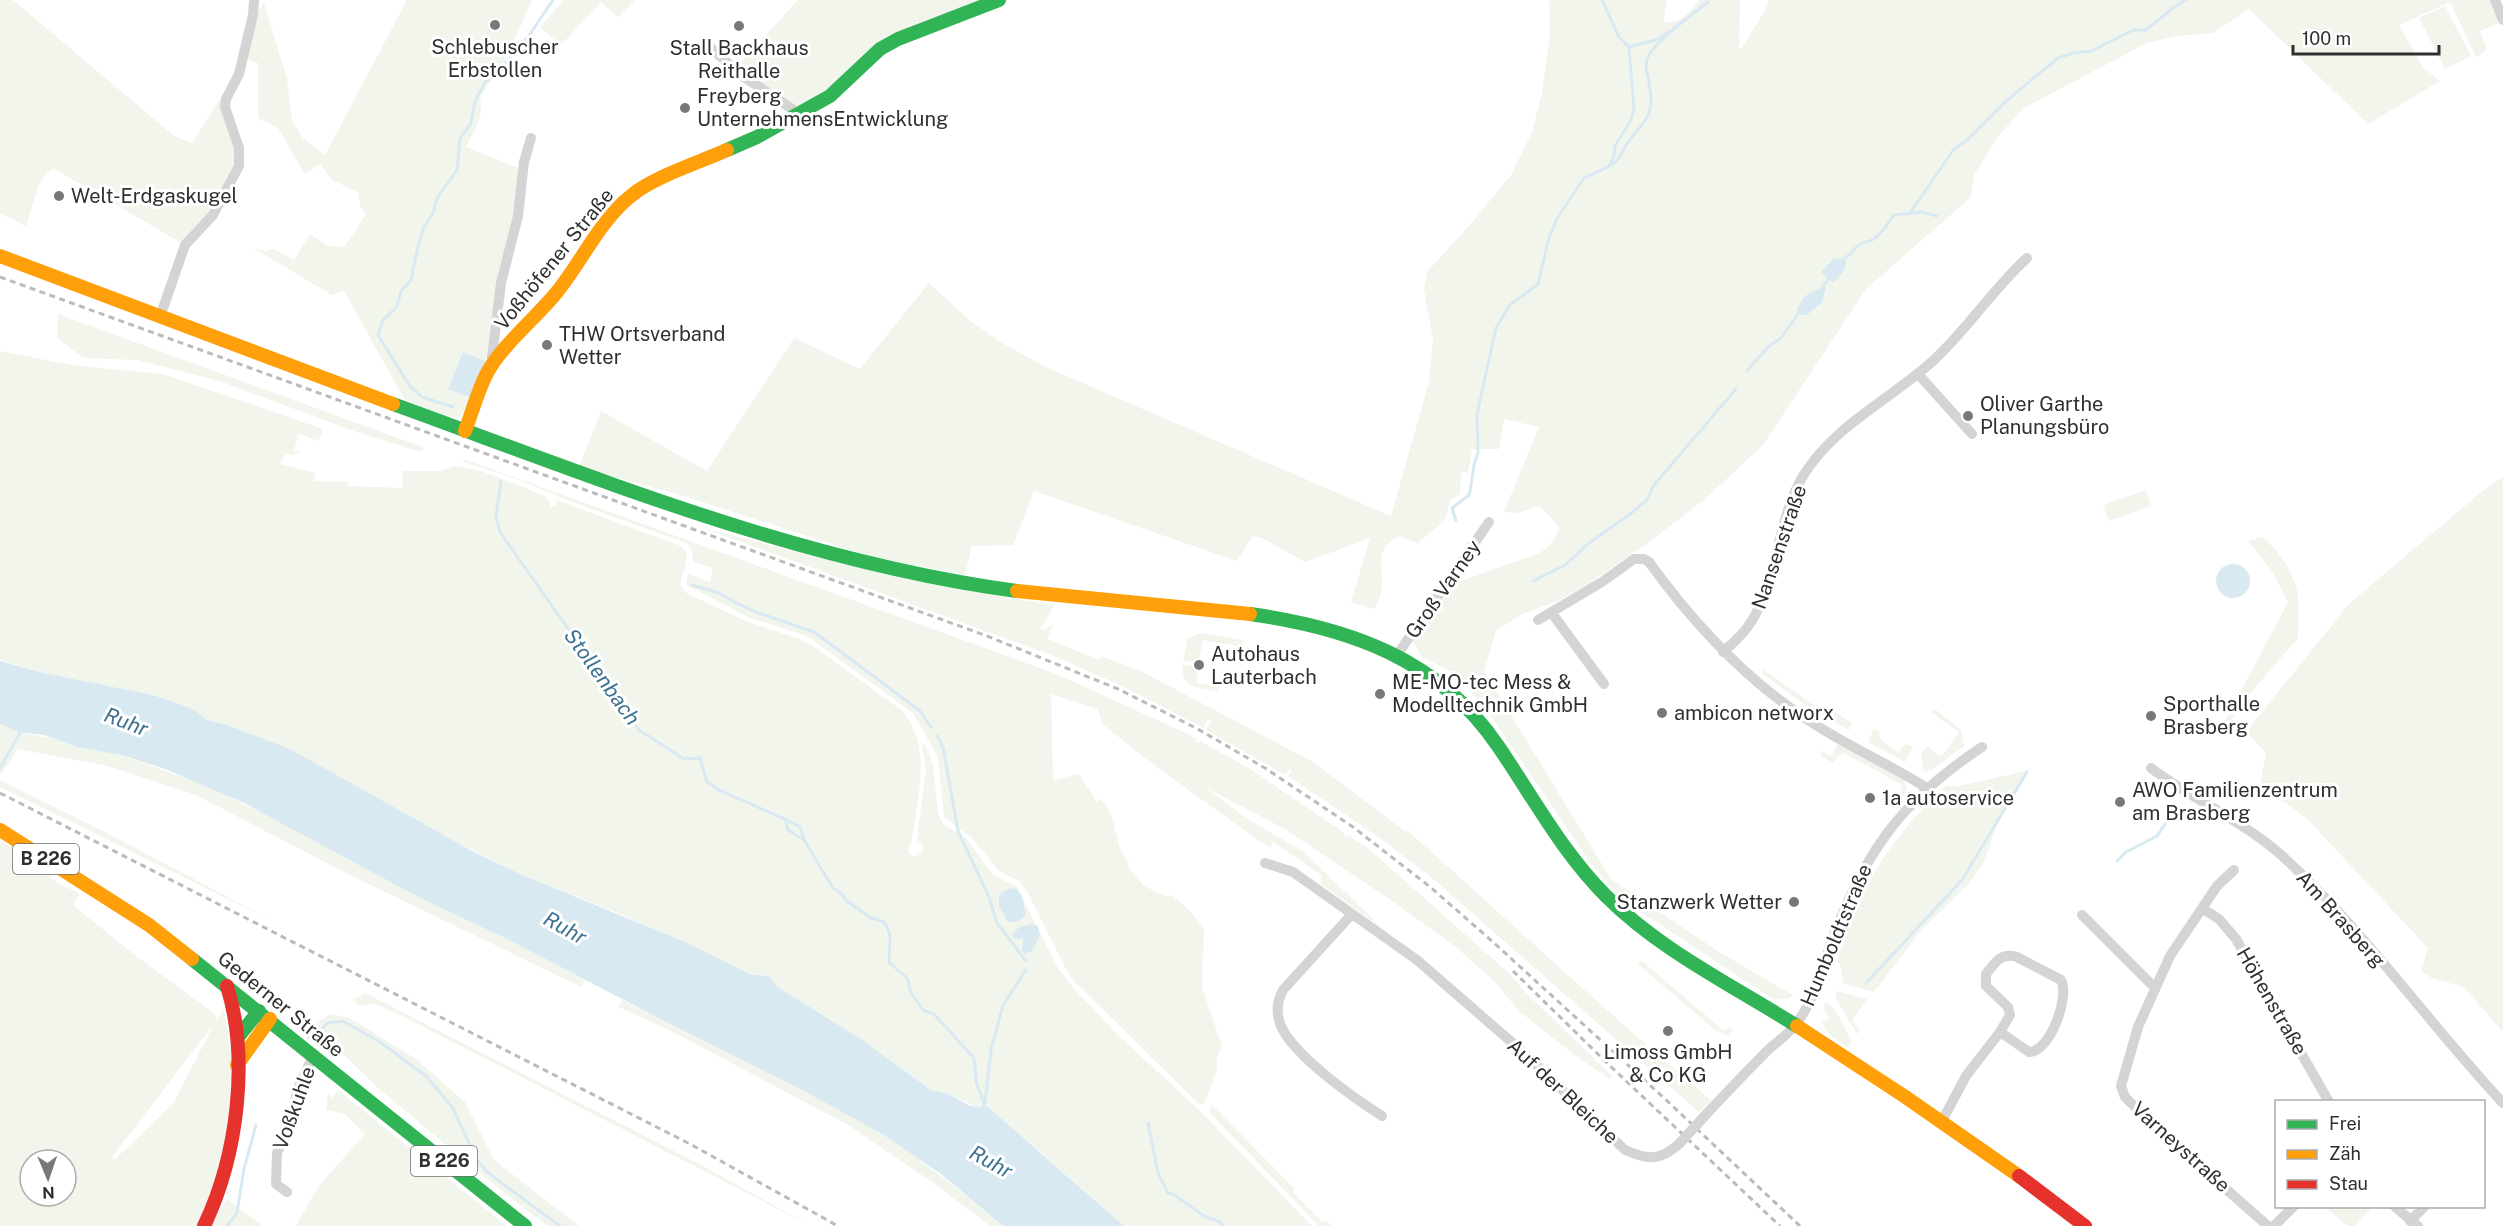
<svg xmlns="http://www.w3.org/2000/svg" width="2503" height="1226" font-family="'Public Sans',sans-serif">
<rect width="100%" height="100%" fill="#fff"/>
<path fill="#f1f5ec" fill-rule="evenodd" d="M 0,0 L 13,0 L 174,136 L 192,143 L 219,101 L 223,100 L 238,158 L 213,215 L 185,245 L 53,168 L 40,181 L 26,226 L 0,213 Z
M 407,0 L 532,0 L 508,55 L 480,97 C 485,116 474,130 466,147 L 521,169 L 488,362 L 467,410 L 459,418 L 449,417 L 405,400 L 344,291 L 332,295 L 253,248 L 266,251 L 274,249 L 294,260 L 310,234 L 328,246 L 344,247 L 366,215 L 361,208 L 358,192 L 332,180 L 320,164 L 305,174 L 278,128 L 258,118 L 258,63 L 245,59 L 256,15 L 264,3 L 287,79 L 292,121 L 303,138 L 325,155 Z
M 564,0 L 635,0 L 618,17 L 601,2 L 561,45 L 540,27 Z
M 798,0 L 988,0 L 908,31 L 805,107 L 797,107 L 736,68 Z
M 1549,0 L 1667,0 L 1663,22 C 1681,24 1689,13 1699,0 L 1740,0 L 1739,49 L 1742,48 C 1748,37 1768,9 1769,0 L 2493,0 L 2502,22 L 2480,31 L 2487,50 L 2476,57 L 2450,2 L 2399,25 L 2423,67 L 2440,81 L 2368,124 L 2249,9 L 2213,33 L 2177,36 L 2147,43 L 2024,108 L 1999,135 L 1974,175 L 1971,197 L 1866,289 L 1763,445 L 1705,499 L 1649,542 L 1588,584 L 1558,601 L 1520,615 L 1496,631 L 1484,671 L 1611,879 L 1719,952 L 1793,995 L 1790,998 L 1775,1000 L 1750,984 L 1635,908 L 1612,889 L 1590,862 L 1480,700 L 1452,672 L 1422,657 L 1412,639 L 1450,585 L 1539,553 C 1551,546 1556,540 1559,527 L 1540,506 L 1518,513 L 1504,512 L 1539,427 L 1504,419 L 1499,449 L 1472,449 L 1468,473 L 1461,471 L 1460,494 L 1450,501 L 1445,520 L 1418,543 L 1399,536 C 1373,552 1383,561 1382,586 C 1382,593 1378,601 1375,609 L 1351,602 L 1370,538 L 1305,562 L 1262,538 L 1253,536 L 1237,561 L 1034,491 L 1013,545 L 972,546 L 965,575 L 872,557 L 687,497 L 579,467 L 601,411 L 707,471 L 794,338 L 860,369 L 929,283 L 969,320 L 1002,343 L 1050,369 L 1391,516 L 1429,382 L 1433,340 L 1424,289 L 1427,272 L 1468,227 L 1511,175 L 1532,132 L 1542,93 L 1550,35 Z
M 2445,6 L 2471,56 L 2445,69 L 2419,18 Z
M 58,314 L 425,448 L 420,452 L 354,431 L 219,381 L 138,360 L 83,358 L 57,338 Z
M 0,351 L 71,365 L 163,374 L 323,429 L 319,441 L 299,434 L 294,450 L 300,452 L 293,455 L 286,454 L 279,464 L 316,473 L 314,481 L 348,482 L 348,486 L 402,488 L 403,471 L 440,471 L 455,466 L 481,471 L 545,496 L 550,502 L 550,507 L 556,505 L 556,500 L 681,546 C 693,556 682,572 680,584 L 686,593 L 748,622 L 797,638 L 816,648 L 900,709 C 934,743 917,798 912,840 L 908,850 L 910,854 L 915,857 L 924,851 L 921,843 L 917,840 L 926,768 L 922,746 L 925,744 L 933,765 L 938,813 L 943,824 L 966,838 L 993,875 L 1017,887 L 1058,968 L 1075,990 L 1117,1034 L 1199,1110 L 1312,1226 L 1124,1226 L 1036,1148 L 1015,1132 L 979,1108 L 949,1094 L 931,1090 L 861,1039 L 776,986 L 770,977 L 750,974 L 618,913 L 518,873 L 224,724 L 207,720 L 192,709 L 153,695 L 44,673 L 0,660 Z
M 464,459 L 1059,675 L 1190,735 L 1197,739 L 1195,742 L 1198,743 L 1200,741 L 1250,769 L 1342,831 L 1346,838 L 1348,835 L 1369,849 L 1512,976 L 1525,992 L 1612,1076 L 1610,1079 L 1576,1056 L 1519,1011 L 1495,982 L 1456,947 L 1395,903 L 1285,829 L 1203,786 L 1248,819 L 1304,852 L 1382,928 L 1321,884 L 1321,875 L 1272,841 L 1271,848 L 1261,842 L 1162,771 L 1102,724 L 1098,709 L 1051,694 L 1053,780 L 1079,774 L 1097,802 L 1101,799 C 1119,816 1112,845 1129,863 L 1128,867 L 1144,886 L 1167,897 L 1172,895 L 1190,911 L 1204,928 L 1202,987 L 1222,1046 L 1217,1057 L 1217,1070 L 1205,1102 L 1202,1104 L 1198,1103 L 1074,981 L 1067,971 L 1028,893 L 1019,881 L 999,871 L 972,838 L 944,817 L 938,757 L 913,713 L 807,636 L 748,617 L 686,585 L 688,574 L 710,582 L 713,568 L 693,562 L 692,551 L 687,543 L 572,502 L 517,479 L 463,462 Z
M 2503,477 L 2503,1032 L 2464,987 L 2432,978 L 2421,971 L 2428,948 L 2308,820 L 2260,783 L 2266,753 L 2248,734 L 2253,723 L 2350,603 L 2480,493 Z
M 2146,490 L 2151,506 L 2109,521 L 2103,505 Z
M 700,527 L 887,575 L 975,592 L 1055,605 L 1040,629 L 1046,629 L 1054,623 L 1047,639 L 1097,659 L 1103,657 L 1139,670 L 1313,762 L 1406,832 L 1407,830 C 1508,920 1607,1013 1711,1100 L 1699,1112 L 1431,877 L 1377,836 L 1288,776 L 1292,770 L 1290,768 L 1285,775 L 1206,730 L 1211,721 L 1208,719 L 1203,728 L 1126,688 L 1059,658 Z
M 2262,537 L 2275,549 L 2288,567 L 2297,589 L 2299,606 L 2298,638 L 2242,703 L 2223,734 L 2219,733 L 2288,602 L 2273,573 L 2248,541 Z
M 1201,633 L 1243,640 L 1242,647 L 1203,640 L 1198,663 L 1183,661 L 1188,638 Z
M 1183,665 L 1197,667 L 1197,683 L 1219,687 L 1218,691 C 1200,688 1179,689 1183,665 Z
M 1764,670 L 1829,716 L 1834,711 L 1852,723 L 1849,730 L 1805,705 L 1762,673 Z
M 1936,710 L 1961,730 L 1964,746 L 1933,769 L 1924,772 L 1921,754 L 1927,746 L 1941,757 L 1959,732 L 1931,712 Z
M 0,724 L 18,732 L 67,741 L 81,748 L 122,755 L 204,785 L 297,830 L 424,900 L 503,937 L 585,980 L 581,987 L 348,874 L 196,795 L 108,766 L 18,749 L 0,775 Z
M 1874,728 L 1880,732 L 1879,738 L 1898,752 L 1906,744 L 1913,746 L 1905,762 L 1868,742 Z
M 1838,744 L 1903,779 L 1907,787 L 1904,796 L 1900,794 L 1902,789 L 1899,783 L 1844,753 L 1837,757 L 1833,763 L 1821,756 L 1822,751 L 1831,756 Z
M 2026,771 L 1998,822 L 1983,864 L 1967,886 L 1922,929 L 1874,992 L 1844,984 L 1840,964 L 1837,962 C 1860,887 1889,839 1946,786 L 1959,786 Z
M 0,780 L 105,832 L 271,920 L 0,787 Z
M 0,840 L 47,870 L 53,880 L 80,894 L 73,905 L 136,956 L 215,1014 L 217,1020 L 224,1008 L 232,1059 L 227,1135 L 214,1194 L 198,1226 L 0,1226 ZM 214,1024 L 173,1104 L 114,1160 L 112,1157 ZM 30,1160 L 66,1160 L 66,1196 L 30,1196 Z
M 1641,960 L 1724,1031 L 1729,1026 L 1733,1030 L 1728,1036 L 1715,1030 L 1638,964 Z
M 1837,991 L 1867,999 L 1852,1021 L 1860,1030 L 1857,1034 L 1835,997 Z
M 365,993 L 703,1166 L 811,1226 L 412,1021 L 374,1003 L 361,1006 L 352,1000 Z
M 622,1000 C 709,1045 800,1083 883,1135 C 926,1162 964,1194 1003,1226 L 990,1226 L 932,1182 L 848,1125 L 673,1032 L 619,1007 Z
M 1825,1002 C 1837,1006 1844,1029 1852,1041 L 1848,1047 C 1836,1040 1827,1035 1822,1022 L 1827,1020 L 1829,1016 L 1823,1010 Z
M 332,1014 L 350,1018 L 416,1059 L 465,1102 L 494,1160 L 579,1226 L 547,1226 L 474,1169 L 376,1086 L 345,1056 L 311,1040 L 308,1032 L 318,1021 Z
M 338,1090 L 507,1226 L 296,1226 L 318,1187 L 365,1134 L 345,1114 L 326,1110 L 328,1094 L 332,1098 Z
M 1211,1104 L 1295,1189 L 1293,1192 L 1323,1223 L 1326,1220 L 1331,1226 L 1319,1226 L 1212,1115 L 1209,1111 Z
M 227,1199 L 263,1226 L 211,1226 Z
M 2325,1207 L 2373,1207 L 2354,1226 L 2348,1226 Z"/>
<path fill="#d9e9f2" d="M 1845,258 C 1848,269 1841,275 1833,283 L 1821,272 L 1833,259 Z
M 1824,286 L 1826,288 L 1822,302 L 1807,315 L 1801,315 L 1797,309 L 1805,296 Z
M 463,352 L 485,361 L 471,398 L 448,389 Z
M2216 581a17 17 0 1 1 34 0a17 17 0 1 1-34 0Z
M 0,661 L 44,673 L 153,695 L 193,709 L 207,720 L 224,724 L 290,749 L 474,852 L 518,873 L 685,942 L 750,974 L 770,977 L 776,986 L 861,1039 L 931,1090 L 949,1094 L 970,1106 L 988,1107 L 1124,1226 L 1003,1226 L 941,1174 L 882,1134 L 806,1092 L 666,1022 L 503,937 L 424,900 L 244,803 L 165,769 L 122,755 L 81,748 L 44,735 L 18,732 L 0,724 Z
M 1012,888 L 1017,889 L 1022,896 L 1026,914 C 1021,921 1016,923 1008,922 L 999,906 L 999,897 L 1002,892 Z
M 1032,924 L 1038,926 L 1040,935 L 1032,951 L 1024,954 L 1022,950 L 1023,939 L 1014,938 L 1012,935 L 1019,927 Z"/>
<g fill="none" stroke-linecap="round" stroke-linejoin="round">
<path stroke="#d9e9f2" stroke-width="3" d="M 1629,47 L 1655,40 L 1671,31 L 1708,2
M 1609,166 C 1620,161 1620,155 1626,145 C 1641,123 1655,120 1650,88 C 1649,78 1644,70 1647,60 C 1650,49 1663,39 1671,31
M 1910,213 L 1954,149 L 1966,141 L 2005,102 L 2058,58 L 2073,53 L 2091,51 L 2134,30 L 2146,30 C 2157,22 2175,4 2186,0
M 1844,259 C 1850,255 1853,250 1858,246 C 1861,242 1868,242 1872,240 C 1882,235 1888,223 1894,215 L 1922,212 L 1937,216
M 1822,288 L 1830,276
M 1747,371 L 1768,347 L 1781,338 L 1801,310
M 453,407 L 422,397 L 409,385 L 378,335 L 383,320 L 397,307 L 401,291 L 411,280 L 418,246 L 424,227 L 433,213 L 437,198 L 457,170 L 460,139 L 471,123 L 475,101 L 485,82 L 495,75 L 528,37 L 553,0
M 501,481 L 496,517 L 500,532 L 639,730 L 684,759 L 700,758 L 707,782 L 721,791 L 785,819 L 788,830 L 804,840 L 833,888 L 841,893 L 847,901 L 871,918 L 882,921 L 887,926 L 890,936 L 889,962 L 907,978 L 911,993 L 923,1010 L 934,1014 L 973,1057 C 977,1065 974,1072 976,1081 C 978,1091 985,1100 984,1109
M 1456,521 L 1452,508 L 1468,496 L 1470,492 L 1474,465 L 1478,452 L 1477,414 L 1496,328 L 1510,305 L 1538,284 L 1548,241 L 1556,220 L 1584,178 L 1608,167 L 1614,156 L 1615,146 L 1631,120 L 1634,109 L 1629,47 L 1619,37 L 1602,0
M 1533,581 L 1565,565 L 1589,543 L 1630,514 L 1647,500 L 1654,485 L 1736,389
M 692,585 L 719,593 L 736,603 L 756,612 L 814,632 L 919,710 L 931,727
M 937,736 L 943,747 L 958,831 L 989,897 L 997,923 L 1026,961
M 0,768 L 21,731
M 785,819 L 800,827 L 804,839
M 2117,861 L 2126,852 L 2157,836 L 2171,815
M 1866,983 L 1962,880 L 2027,772
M 308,1038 L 315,1035 L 328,1023 L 343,1021 L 380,1042 L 426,1076 L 453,1108 L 476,1159 L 487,1172 L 560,1226
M 985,1103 L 991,1050 L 1003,1005 L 1026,970
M 1148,1123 L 1158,1173 L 1168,1193 L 1173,1194 L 1204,1216 L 1220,1222 L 1223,1226
M 227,1226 L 237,1213 L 244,1169 L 256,1125"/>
<path stroke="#d4d4d4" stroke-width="10" d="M 2495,0 L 2503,20
M 711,48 L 741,75 L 792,109 L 797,116
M 160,317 L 185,245 L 213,215 L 239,166 L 239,148 L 225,107 L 226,99 L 239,74 L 253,15 L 254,0
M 495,362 L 492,358 L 501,283 L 518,216 L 524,162 L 531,138
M 1918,374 L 1972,434
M 1551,612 L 1604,684
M 1538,620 L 1602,582 L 1634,559 L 1644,559 L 1649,562 C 1696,627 1750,685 1819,727 C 1854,749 1892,766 1927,788
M 1723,652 C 1733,643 1744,634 1751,622 C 1779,578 1776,521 1803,476 C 1835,424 1892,399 1935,359 C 1969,327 1993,289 2027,258
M 1397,655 L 1489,522
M 2151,768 C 2192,799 2241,820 2280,854 C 2363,928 2427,1022 2503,1103
M 1265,863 L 1293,872 L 1417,960 L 1523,1052 L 1625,1150 C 1648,1160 1660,1161 1679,1144
M 2234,870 L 2217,886 L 2170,956 L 2138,1027 L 2121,1086 L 2125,1097 L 2151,1123 L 2268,1226
M 2203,909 L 2219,919 L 2236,939 L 2329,1102
M 1352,914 L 1283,990 C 1277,1001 1276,1014 1281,1026 C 1294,1056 1354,1098 1382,1116
M 2082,915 L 2155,988
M 1712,1108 C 1731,1088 1750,1068 1769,1049 C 1778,1041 1789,1034 1796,1024 C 1815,1000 1824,961 1835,932 C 1868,847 1906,797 1982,747
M 1942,1121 L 1966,1076 L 2000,1032 L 2010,1015 L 2008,1007 L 1986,986 L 1986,974 C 1995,963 2001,952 2017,957 L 2061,980 C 2070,997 2050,1052 2029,1052 L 2000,1032
M 287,1192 L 276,1184 L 277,1153 L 289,1126 L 298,1088 L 314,1054
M 2394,1206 L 2418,1226
M 2410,1221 L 2425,1206
M 2274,1226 L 2294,1206"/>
<path stroke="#30b455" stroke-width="14" d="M 727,150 L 757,137 L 830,96 L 880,49 L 898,39 L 999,0
M 393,404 C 597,478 800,562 1017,591
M 1250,614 C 1350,628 1439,659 1498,746 C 1533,797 1562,852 1606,896 C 1661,951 1732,985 1797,1026
M 192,959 L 525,1226
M 238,1037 L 259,1011"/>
<path stroke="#ff9f0a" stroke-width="14" d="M 0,256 L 393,404
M 465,431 C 472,413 477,393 486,375 C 500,347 536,318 557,292 C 582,261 600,220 632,195 C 654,177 700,162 727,150
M 1017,591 L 1250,614
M 0,830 L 149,925 L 192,959
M 1797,1026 L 1904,1096 L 2019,1176
M 237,1065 L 270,1019"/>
<path stroke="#e5322d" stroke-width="14" d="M 2019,1176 L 2085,1226
M 204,1226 C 237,1157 250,1060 227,986"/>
<path stroke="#bbb" stroke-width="3" stroke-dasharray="6 4.5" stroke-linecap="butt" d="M 0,277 L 987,636 L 1118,689 L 1196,728 L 1265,768 L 1353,827 L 1429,886 L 1493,942 L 1664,1098 L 1800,1226
M 0,793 L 690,1144 L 838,1226
M 1513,971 L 1606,1062 L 1780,1226"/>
<path stroke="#d4d4d4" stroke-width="10" d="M 1679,1144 L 1712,1108"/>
</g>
<g fill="#787878" stroke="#fff" stroke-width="2">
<circle cx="495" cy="25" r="6"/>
<circle cx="739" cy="26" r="6"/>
<circle cx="685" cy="108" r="6"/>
<circle cx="59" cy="196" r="6"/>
<circle cx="547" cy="345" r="6"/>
<circle cx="1968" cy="416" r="6"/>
<circle cx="1199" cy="665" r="6"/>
<circle cx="1380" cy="694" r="6"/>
<circle cx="1662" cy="713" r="6"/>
<circle cx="2151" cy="716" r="6"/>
<circle cx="1870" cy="798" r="6"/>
<circle cx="2120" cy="802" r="6"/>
<circle cx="1794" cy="902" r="6"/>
<circle cx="1668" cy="1031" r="6"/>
</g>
<g text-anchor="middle" stroke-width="6" stroke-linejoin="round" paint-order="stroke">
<g fill="#fff" stroke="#6d6d6d" stroke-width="1.5">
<rect x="13" y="844" width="66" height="30" rx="4.5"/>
<rect x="411" y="1146" width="66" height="30" rx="4.5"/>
</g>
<g font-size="18" font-weight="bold" fill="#2f2f2f">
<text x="46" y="865">B 226</text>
<text x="444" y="1167">B 226</text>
</g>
<g font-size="20" fill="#2f2f2f" stroke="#fff" text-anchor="start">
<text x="495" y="54" text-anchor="middle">Schlebuscher<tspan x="495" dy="23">Erbstollen</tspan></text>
<text x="739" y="55" text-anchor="middle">Stall Backhaus<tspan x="739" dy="23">Reithalle</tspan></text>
<text x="697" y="103">Freyberg<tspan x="697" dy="23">UnternehmensEntwicklung</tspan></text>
<text x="71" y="203">Welt-Erdgaskugel</text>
<text x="559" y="341">THW Ortsverband<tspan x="559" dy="23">Wetter</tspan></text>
<text x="1980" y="411">Oliver Garthe<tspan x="1980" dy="23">Planungsbüro</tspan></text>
<text x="1211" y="661">Autohaus<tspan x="1211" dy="23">Lauterbach</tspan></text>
<text x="1392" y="689">ME-MO-tec Mess &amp;<tspan x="1392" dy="23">Modelltechnik GmbH</tspan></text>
<text x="2163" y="711">Sporthalle<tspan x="2163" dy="23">Brasberg</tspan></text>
<text x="1674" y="720">ambicon networx</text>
<text x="2132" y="797">AWO Familienzentrum<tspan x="2132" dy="23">am Brasberg</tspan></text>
<text x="1882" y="805">1a autoservice</text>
<text x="1782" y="909" text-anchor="end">Stanzwerk Wetter</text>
<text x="1668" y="1059" text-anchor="middle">Limoss GmbH<tspan x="1668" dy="23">&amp; Co KG</tspan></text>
</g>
<g font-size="20" fill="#2f2f2f" stroke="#fff">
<text transform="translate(554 259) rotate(-51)" y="7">Voßhöfener Straße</text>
<text transform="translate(1779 547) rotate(-71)" y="7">Nansenstraße</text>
<text transform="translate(1443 589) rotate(-55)" y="7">Groß Varney</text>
<text transform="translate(2341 919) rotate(48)" y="7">Am Brasberg</text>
<text transform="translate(1836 935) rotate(-67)" y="7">Humboldtstraße</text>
<text transform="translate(2272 1001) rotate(60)" y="7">Höhenstraße</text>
<text transform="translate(281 1004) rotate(39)" y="7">Gederner Straße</text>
<text transform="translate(1563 1091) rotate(43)" y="7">Auf der Bleiche</text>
<text transform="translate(294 1108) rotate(-70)" y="7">Voßkuhle</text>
<text transform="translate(2181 1147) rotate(42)" y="7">Varneystraße</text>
</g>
<g font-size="21" font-style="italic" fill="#3c7191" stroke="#fff">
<text transform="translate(602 677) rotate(54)" y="7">Stollenbach</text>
<text transform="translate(126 722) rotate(21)" y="7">Ruhr</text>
<text transform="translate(565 928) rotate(29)" y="7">Ruhr</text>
<text transform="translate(991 1162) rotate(29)" y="7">Ruhr</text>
</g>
</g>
<rect x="2275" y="1100" width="210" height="108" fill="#ffffff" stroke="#acacac" stroke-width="1.5"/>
<rect x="2287" y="1120" width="30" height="9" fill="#30b455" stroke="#acacac" stroke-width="1.5"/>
<text x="2329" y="1130" font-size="18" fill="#2f2f2f">Frei</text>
<rect x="2287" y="1150" width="30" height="9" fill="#ff9f0a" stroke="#acacac" stroke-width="1.5"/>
<text x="2329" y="1160" font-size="18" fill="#2f2f2f">Zäh</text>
<rect x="2287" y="1180" width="30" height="9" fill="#e5322d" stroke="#acacac" stroke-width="1.5"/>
<text x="2329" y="1190" font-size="18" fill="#2f2f2f">Stau</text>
<g transform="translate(48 1178) rotate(178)"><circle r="28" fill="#ffffff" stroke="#acacac" stroke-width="1.5"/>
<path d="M0-4.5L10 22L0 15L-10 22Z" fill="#787878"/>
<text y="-9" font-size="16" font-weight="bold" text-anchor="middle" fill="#2f2f2f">N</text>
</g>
<path d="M2293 45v9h146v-9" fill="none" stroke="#2f2f2f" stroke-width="3"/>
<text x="2302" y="45" font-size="18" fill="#2f2f2f" stroke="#ffffff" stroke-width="4.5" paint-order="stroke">100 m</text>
</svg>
